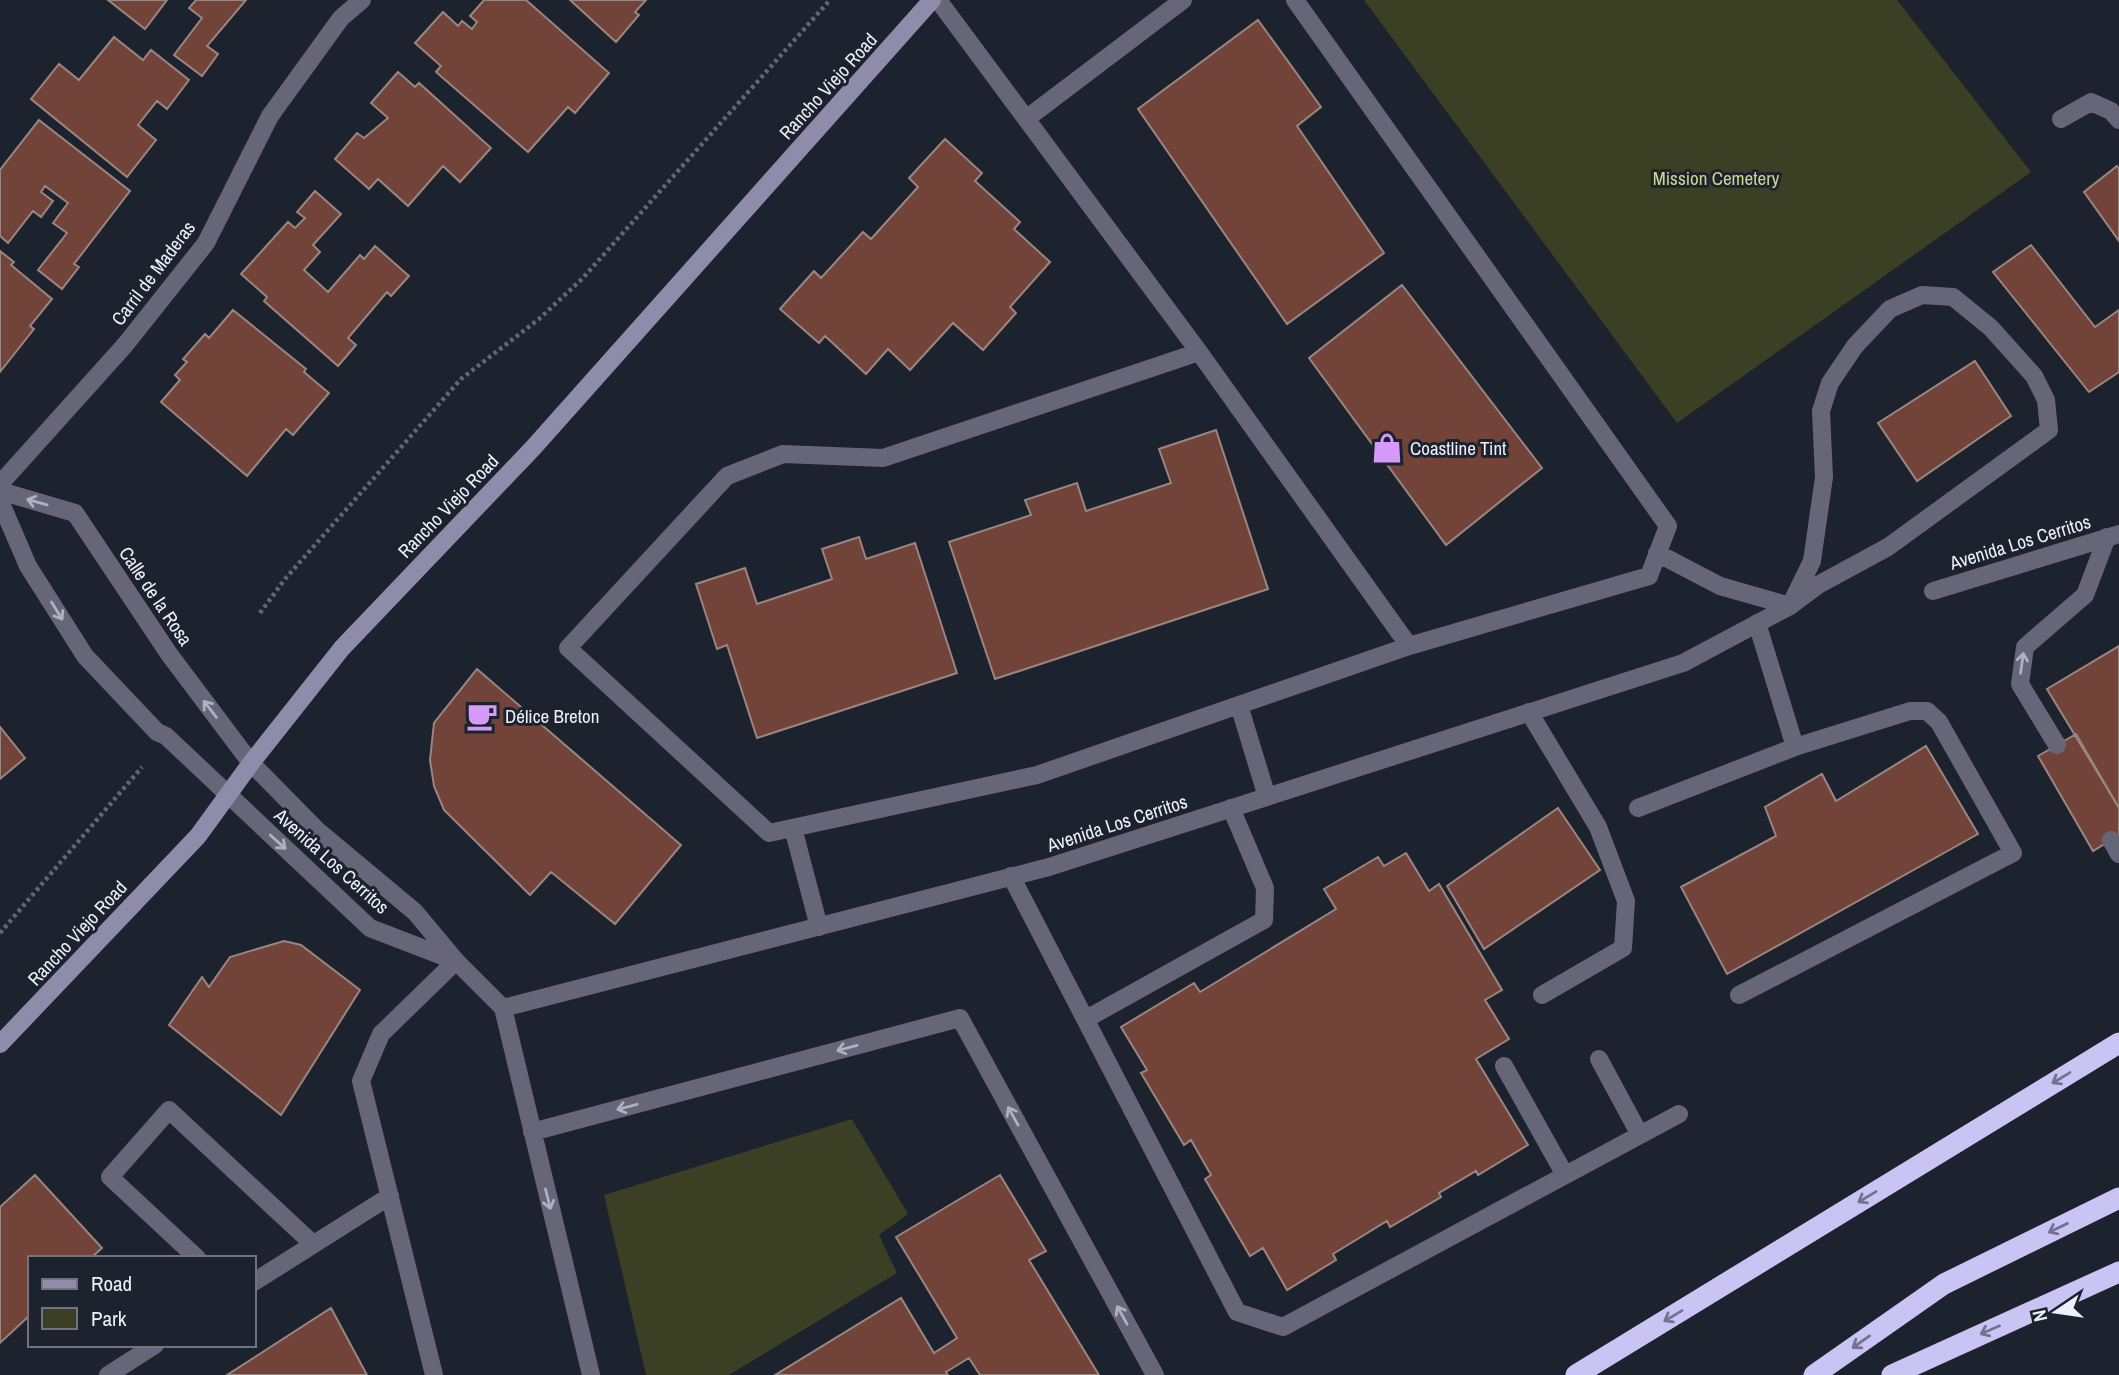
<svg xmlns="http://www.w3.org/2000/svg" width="2119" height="1375" font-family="'Archivo Narrow',sans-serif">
<rect width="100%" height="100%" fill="#1c222e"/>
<path fill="#3b3f23" d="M 1364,0 L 1897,0 L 2031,172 L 1677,423 Z
M 852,1119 L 908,1214 L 879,1235 L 897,1273 L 729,1375 L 646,1375 L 604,1195 Z"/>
<path fill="#724339" stroke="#9a8681" stroke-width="2" d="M 108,0 L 167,0 L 145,29 Z
M 196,0 L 246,0 L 207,46 L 218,54 L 202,76 L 174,55 L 202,18 L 189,8 Z
M 484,0 L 526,0 L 609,73 L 575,113 L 568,107 L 528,152 L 436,72 L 441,66 L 415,43 L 443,12 L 458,26 L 462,21 L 472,29 L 477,22 L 470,16 Z
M 570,0 L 646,0 L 635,12 L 639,15 L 616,42 Z
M 1258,20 L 1321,107 L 1297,126 L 1384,253 L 1287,324 L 1138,109 Z
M 114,37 L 143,60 L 151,50 L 189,80 L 167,109 L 157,101 L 138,125 L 156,140 L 127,177 L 31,99 L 59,64 L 79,80 Z
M 398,72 L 415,87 L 419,83 L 491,148 L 460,182 L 443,166 L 408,206 L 378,179 L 369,189 L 335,159 L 357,133 L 364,138 L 388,118 L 371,103 Z
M 39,120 L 130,191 L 74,264 L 79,267 L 62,289 L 38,270 L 67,233 L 53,223 L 68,203 L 45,186 L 41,192 L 53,201 L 41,217 L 33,211 L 8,243 L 0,236 L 0,170 Z
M 945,139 L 982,173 L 975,181 L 1020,222 L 1014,229 L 1050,262 L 1010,307 L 1016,313 L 983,350 L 953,323 L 910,370 L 888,349 L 866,374 L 825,336 L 819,343 L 780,309 L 814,271 L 821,278 L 863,232 L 871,239 L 918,187 L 909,178 Z
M 2117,166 L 2119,169 L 2119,241 L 2084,192 Z
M 315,191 L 341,214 L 313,245 L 320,252 L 304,270 L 328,292 L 360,255 L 364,259 L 375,246 L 409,276 L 391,296 L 387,292 L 348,338 L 356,345 L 338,366 L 264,301 L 267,297 L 241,274 L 288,222 L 295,228 L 305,218 L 297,212 Z
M 2031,245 L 2095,327 L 2119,310 L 2119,372 L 2089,392 L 1993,272 Z
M 0,251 L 14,262 L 11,265 L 52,299 L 30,326 L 34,329 L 0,372 Z
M 1402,285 L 1542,468 L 1446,545 L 1309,358 Z
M 233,310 L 306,369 L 304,372 L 329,393 L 293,435 L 286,429 L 247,476 L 161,402 L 180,380 L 175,375 L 187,362 L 183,359 L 205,334 L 209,338 Z
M 1975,361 L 2011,416 L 1917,481 L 1878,423 Z
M 1216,430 L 1268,589 L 995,679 L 949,542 L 1031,515 L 1025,500 L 1077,483 L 1086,511 L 1171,483 L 1159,449 Z
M 859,537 L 866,559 L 915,543 L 957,673 L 757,738 L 727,645 L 717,649 L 696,584 L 745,568 L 757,604 L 832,579 L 822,549 Z
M 2119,646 L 2119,808 L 2047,689 Z
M 477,669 L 681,845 L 615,924 L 551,872 L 530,895 L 444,810 L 434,786 L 430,760 L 434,723 Z
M 0,727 L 25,758 L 0,779 Z
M 2076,734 L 2119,808 L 2119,835 L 2093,851 L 2038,756 Z
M 1926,746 L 1978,834 L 1727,974 L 1681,887 L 1776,836 L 1765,807 L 1822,774 L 1836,801 Z
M 1558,808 L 1600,870 L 1484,949 L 1447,886 Z
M 1406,853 L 1429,891 L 1439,884 L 1502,990 L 1485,1000 L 1509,1039 L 1476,1059 L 1528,1145 L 1478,1175 L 1476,1171 L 1439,1193 L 1441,1197 L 1390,1227 L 1387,1221 L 1333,1254 L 1336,1260 L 1287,1290 L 1263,1248 L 1250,1256 L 1205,1179 L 1211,1175 L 1191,1140 L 1184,1145 L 1141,1073 L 1147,1070 L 1121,1027 L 1194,983 L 1200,992 L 1336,909 L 1324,889 L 1378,857 L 1384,866 Z
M 284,941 L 301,945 L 360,990 L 281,1115 L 169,1025 L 202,977 L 209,987 L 230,957 Z
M 35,1175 L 102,1248 L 91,1258 L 30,1258 L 30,1315 L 0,1343 L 0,1207 Z
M 1000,1175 L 1046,1251 L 1029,1260 L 1099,1375 L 980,1375 L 969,1358 L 946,1372 L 948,1375 L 775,1375 L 901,1298 L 934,1353 L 957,1338 L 896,1237 Z
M 331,1308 L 367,1375 L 227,1375 Z"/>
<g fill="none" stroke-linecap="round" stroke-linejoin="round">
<path stroke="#626772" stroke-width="4.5" stroke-dasharray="3.5 3.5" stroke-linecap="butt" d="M 260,613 L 285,579 L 461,379 L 539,319 L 582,279 L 830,0
M 0,933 L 142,767"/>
<path stroke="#676578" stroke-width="18" d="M 938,0 L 1199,352 L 1409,646 L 1649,576 L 1668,526 L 1295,0
M 1026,119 L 1183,0
M 2061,119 L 2091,102 L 2111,111 L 2119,120
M 1922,295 L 1953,297 L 1991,328 L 2034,376 L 2046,400 L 2049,430 L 1888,547 L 1818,585 L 1790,606 L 1812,561 L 1824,477 L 1821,411 L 1830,383 L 1855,346 L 1890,309 Z
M 1199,352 L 883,458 L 783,454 L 727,476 L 568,648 L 769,833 L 1037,775 L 1409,646
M 1657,553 L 1720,586 L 1790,606
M 1239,705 L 1267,797
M 1529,712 L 1598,827 L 1626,901 L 1623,948 L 1542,995
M 2057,745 L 2020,684 L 2025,647 L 2085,595 L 2107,537
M 1638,808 L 1795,747
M 793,828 L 819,927
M 2111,840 L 2119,854
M 1011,876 L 1237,1312 L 1283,1327 L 1679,1114
M 1739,995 L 2013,853 L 1939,722 L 1927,711 L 1910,711 L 1795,747 L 1757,623
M 503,1008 L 591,1375
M 1086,1019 L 1264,920 L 1265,888 L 1231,808
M 1599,1059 L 1640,1135
M 1504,1066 L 1565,1175
M 532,1132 L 960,1018 L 1155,1375
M 197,1258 L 110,1177 L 169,1110 L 313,1244
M 254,1282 L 390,1196
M 108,1375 L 155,1345
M 434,1375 L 361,1081 L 381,1034 L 456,961"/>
<path stroke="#676578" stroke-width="18" d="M 0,484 L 125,345 L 206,243 L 270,116 L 341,18 L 362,0
M 0,491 L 75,513 L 169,654 L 251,763 L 318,831 L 415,912 L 456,961 L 503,1008 L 1049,867 L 1683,663 L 1790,606
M 0,501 L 28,566 L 85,656 L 157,732 L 166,736 L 370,928 L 453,960
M 1933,591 L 2119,534"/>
<path stroke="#8f8baa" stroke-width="18" d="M 0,1044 L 198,836 L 251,763 L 342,648 L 533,448 L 932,0"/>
<path stroke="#cac4f4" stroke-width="21" d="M 1576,1375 L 2119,1043
M 1814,1375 L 1944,1284 L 2119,1198
M 1892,1375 L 2119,1272"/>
</g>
<defs><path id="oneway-shaft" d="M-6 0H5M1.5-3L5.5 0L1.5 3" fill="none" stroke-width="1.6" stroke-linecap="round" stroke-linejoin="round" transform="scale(1.75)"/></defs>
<g stroke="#b0b1bf">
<use href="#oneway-shaft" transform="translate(37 502) rotate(-164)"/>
<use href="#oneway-shaft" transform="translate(57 611) rotate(58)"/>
<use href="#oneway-shaft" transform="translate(2022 663) rotate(-82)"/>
<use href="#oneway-shaft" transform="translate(210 709) rotate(-128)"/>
<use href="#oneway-shaft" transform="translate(278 842) rotate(42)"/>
<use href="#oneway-shaft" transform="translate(847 1048) rotate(165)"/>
<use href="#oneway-shaft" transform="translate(627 1107) rotate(165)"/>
<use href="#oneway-shaft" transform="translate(1013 1116) rotate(-119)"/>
<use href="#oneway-shaft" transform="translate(548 1199) rotate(76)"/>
<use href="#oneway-shaft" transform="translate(1122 1315) rotate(-119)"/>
</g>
<g stroke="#737391">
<use href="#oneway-shaft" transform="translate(2061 1078) rotate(149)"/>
<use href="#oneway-shaft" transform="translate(1867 1197) rotate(149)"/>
<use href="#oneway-shaft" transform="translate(2058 1228) rotate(154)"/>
<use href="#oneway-shaft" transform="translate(1673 1316) rotate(149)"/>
<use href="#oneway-shaft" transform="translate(1990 1330) rotate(156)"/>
<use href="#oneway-shaft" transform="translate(1861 1342) rotate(145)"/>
</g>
<defs>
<g id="shop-bare" transform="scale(2.415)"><path d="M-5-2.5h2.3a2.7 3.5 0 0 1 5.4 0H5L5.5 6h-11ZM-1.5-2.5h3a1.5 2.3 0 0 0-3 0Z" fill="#d69bfa" stroke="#1c222e" stroke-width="2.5" paint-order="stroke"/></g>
<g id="cafe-bare" transform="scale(2.415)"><path d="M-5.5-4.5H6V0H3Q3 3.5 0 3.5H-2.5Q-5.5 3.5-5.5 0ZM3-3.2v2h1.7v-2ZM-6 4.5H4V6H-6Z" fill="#d69bfa" stroke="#1c222e" stroke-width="2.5" paint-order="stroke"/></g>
</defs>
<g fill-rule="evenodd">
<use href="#shop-bare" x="1387" y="448"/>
<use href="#cafe-bare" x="482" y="716"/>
</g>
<g text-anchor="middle" stroke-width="6" stroke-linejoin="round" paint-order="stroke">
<g font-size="19" fill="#ecf0f9" stroke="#1c222e">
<text transform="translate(828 86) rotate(-48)" y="7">Rancho Viejo Road</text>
<text transform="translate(153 273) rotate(-53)" y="7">Carril de Maderas</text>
<text transform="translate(448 506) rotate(-46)" y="7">Rancho Viejo Road</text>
<text transform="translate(2020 542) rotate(-17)" y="7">Avenida Los Cerritos</text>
<text transform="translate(156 596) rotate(56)" y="7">Calle de la Rosa</text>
<text transform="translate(1117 823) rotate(-18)" y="7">Avenida Los Cerritos</text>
<text transform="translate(332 861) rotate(42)" y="7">Avenida Los Cerritos</text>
<text transform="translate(77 933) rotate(-47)" y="7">Rancho Viejo Road</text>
</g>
<g font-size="19" fill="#cbd78d" stroke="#1c222e">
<text x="1716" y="185">Mission Cemetery</text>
</g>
<g font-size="19" fill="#ecf0f9" stroke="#1c222e" text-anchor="start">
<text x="1410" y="455">Coastline Tint</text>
<text x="505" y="723">Délice Breton</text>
</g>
</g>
<rect x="28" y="1256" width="228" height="91" fill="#1c222e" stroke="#6f747f" stroke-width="2"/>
<rect x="42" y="1279" width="35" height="10" fill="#8f8baa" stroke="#6f747f" stroke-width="2"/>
<text x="91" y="1291" font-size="21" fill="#ecf0f9">Road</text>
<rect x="42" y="1308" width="35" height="21" fill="#3b3f23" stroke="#6f747f" stroke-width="2"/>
<text x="91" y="1326" font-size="21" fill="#ecf0f9">Park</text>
<g transform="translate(2056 1312) rotate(257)" stroke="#1c222e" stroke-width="5" paint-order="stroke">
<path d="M0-5L12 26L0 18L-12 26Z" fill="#ecf0f9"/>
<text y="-10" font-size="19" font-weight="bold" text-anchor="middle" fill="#ecf0f9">N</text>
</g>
</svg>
